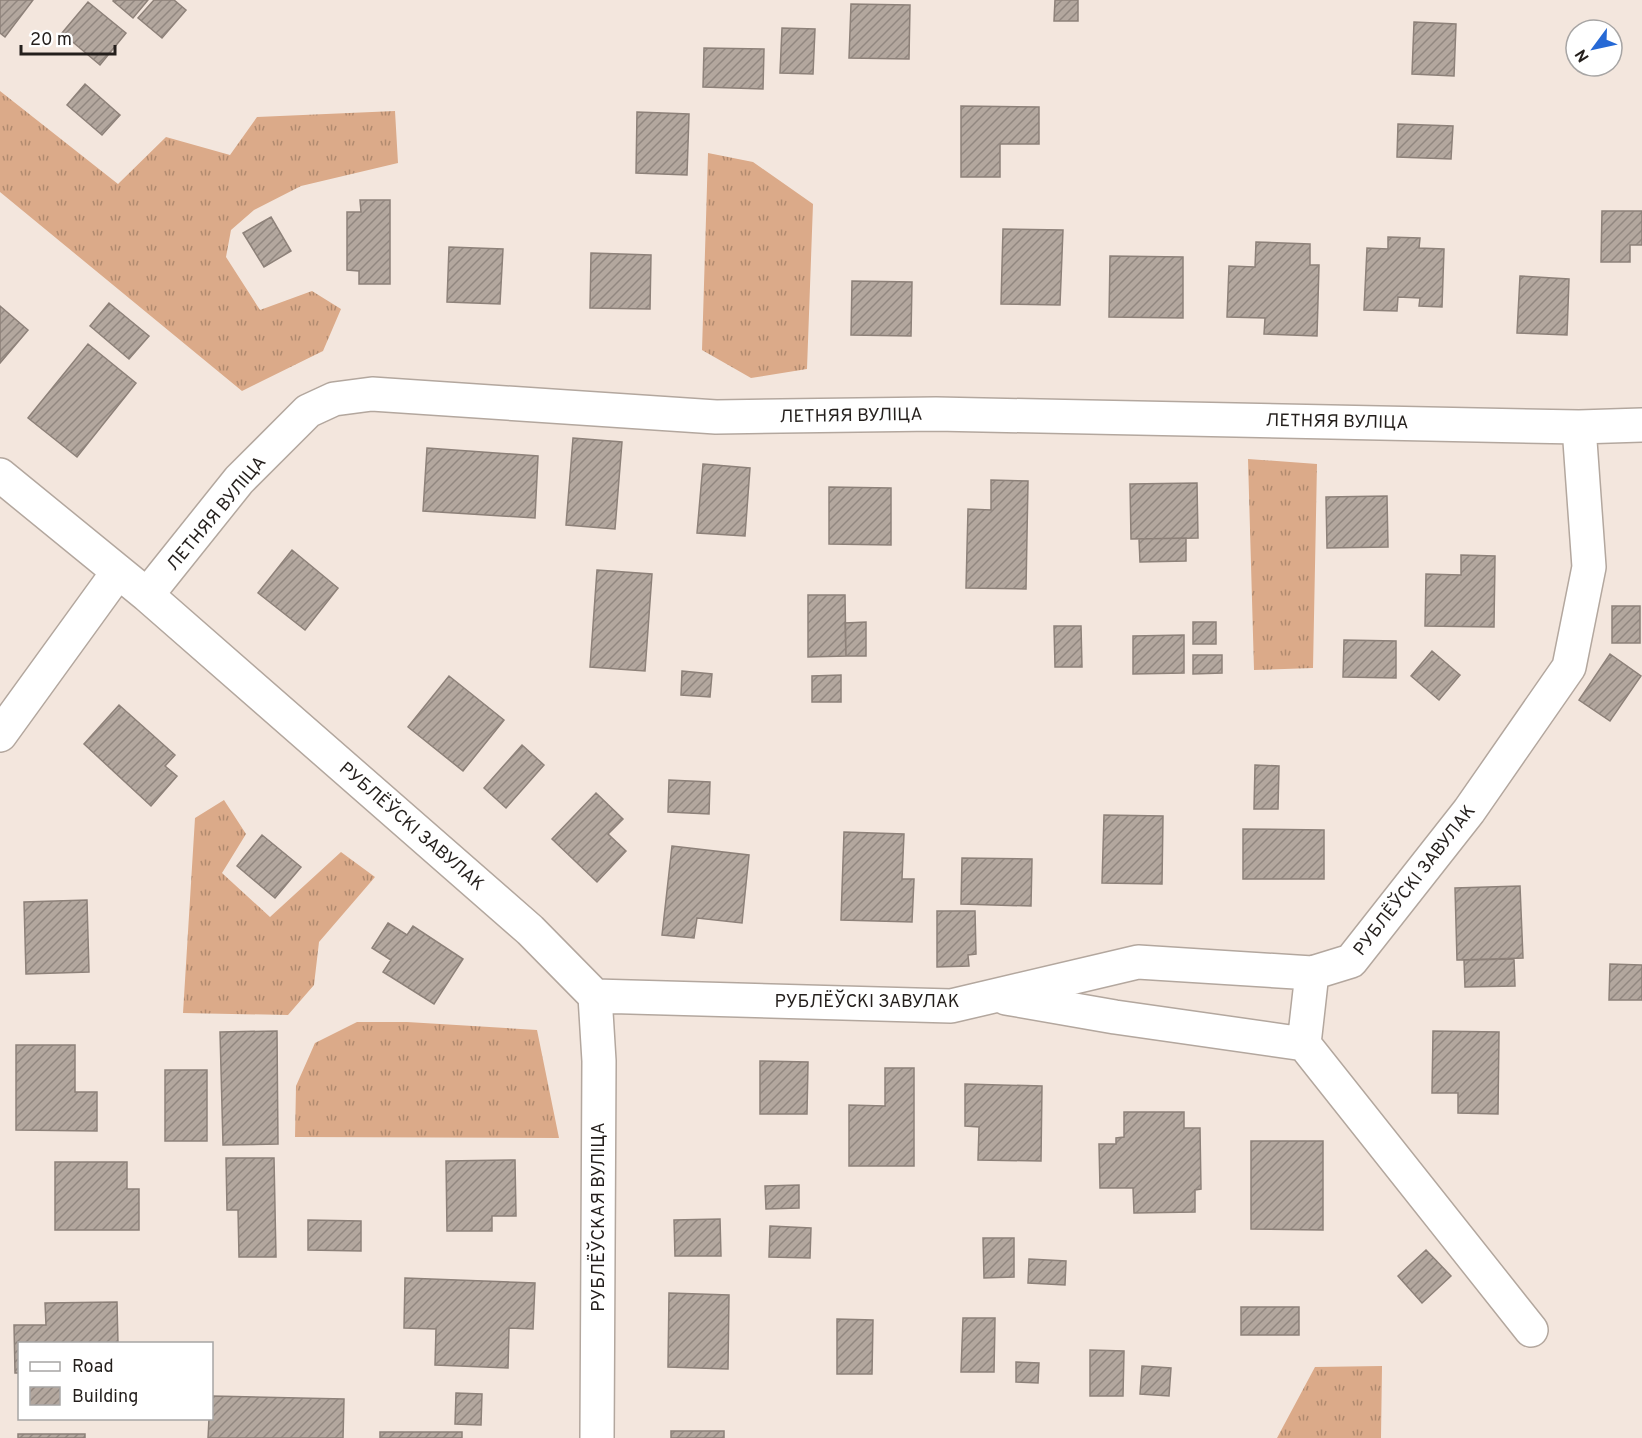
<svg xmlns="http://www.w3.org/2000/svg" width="1642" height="1438" font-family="Overpass,sans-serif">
<defs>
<pattern id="grass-tufts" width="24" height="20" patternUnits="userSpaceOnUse" patternTransform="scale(1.5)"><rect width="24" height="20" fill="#dbaa89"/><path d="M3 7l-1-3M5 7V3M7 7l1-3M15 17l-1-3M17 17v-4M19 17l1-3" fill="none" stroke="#b18a6f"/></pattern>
<pattern id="building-hatch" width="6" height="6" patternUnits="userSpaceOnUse" patternTransform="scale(1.5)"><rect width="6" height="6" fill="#b3a79e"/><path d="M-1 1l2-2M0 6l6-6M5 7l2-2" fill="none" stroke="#918780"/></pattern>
</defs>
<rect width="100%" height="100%" fill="#f3e6dd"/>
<path fill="url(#grass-tufts)" d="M 0,91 L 118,184 L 166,137 L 230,155 L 257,117 L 395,111 L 398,163 L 301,186 L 254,210 L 231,230 L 226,257 L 260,310 L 312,291 L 341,309 L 323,351 L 242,391 L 0,192 Z
M 708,153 L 753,162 L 813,204 L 807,369 L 751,378 L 702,350 Z
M 1248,459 L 1317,464 L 1313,668 L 1254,670 Z
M 224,800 L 246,834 L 222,873 L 270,917 L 341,852 L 375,877 L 319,942 L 314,985 L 288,1015 L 183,1013 L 195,818 Z
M 357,1022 L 407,1022 L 537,1030 L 559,1138 L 295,1137 L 296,1086 L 315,1043 Z
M 1382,1366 L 1381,1438 L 1277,1438 L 1315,1367 Z"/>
<path fill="url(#building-hatch)" stroke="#8d8179" stroke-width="1.5" d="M 0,0 L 33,0 L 5,37 L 0,33 Z
M 114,0 L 148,0 L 133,18 L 113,1 Z
M 154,0 L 174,0 L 186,10 L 162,38 L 138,18 Z
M 1055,0 L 1078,0 L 1078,21 L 1054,21 Z
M 88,2 L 126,33 L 100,65 L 62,33 Z
M 851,4 L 910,5 L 909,59 L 849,58 Z
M 1414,22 L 1456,24 L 1454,76 L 1412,74 Z
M 782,28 L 815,29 L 813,74 L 780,73 Z
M 704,48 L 764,49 L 763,89 L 703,87 Z
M 85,84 L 120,115 L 102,135 L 67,105 Z
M 961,106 L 1039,107 L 1039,144 L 1000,144 L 1000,177 L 961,177 Z
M 637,112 L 689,114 L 687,175 L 636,173 Z
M 1398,124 L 1453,126 L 1451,159 L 1397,157 Z
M 360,200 L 390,200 L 390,284 L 359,284 L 359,271 L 347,270 L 347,212 L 361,212 Z
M 1602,211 L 1642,211 L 1642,245 L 1630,245 L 1630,262 L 1601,262 Z
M 271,217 L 291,251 L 264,267 L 243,233 Z
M 1003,229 L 1063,230 L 1060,305 L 1001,304 Z
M 1388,237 L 1420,238 L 1419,248 L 1444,249 L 1442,307 L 1419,306 L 1420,298 L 1398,297 L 1397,311 L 1364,310 L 1367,248 L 1388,249 Z
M 1256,242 L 1310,244 L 1310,265 L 1319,265 L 1317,336 L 1264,334 L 1265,318 L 1227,317 L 1229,266 L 1255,267 Z
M 449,247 L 503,249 L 500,304 L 447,302 Z
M 591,253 L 651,255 L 650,309 L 590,308 Z
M 1110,256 L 1183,257 L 1183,318 L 1109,317 Z
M 1520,276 L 1569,279 L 1567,335 L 1517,333 Z
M 852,281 L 912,282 L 911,336 L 851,335 Z
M 109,303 L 149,336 L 129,359 L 90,326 Z
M 0,306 L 28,330 L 0,363 Z
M 88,344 L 136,383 L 77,457 L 28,418 Z
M 573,438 L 622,442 L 615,529 L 566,525 Z
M 427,448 L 538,456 L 535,518 L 423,511 Z
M 703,464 L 750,468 L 745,536 L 697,533 Z
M 991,480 L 1028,481 L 1026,589 L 966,588 L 968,509 L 991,510 Z
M 1197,483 L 1198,538 L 1131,539 L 1130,484 Z
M 829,487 L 891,488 L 891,545 L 829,544 Z
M 1387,496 L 1388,547 L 1327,548 L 1326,497 Z
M 1186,538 L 1186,561 L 1140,562 L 1139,539 Z
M 292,550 L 338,588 L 305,630 L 258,593 Z
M 1461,555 L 1495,556 L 1494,627 L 1425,626 L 1426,574 L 1461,575 Z
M 597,570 L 652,574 L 645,671 L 590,667 Z
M 808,595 L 845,595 L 846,656 L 808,657 Z
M 1612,606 L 1640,606 L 1640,643 L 1612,643 Z
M 866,622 L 866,656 L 846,656 L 845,623 Z
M 1193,622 L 1216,622 L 1216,644 L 1193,644 Z
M 1054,626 L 1081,626 L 1082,667 L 1055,667 Z
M 1184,635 L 1184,673 L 1133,674 L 1133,636 Z
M 1344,640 L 1396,641 L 1396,678 L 1343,677 Z
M 1432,651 L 1460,675 L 1439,700 L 1411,676 Z
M 1610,654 L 1641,676 L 1610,721 L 1579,700 Z
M 1193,655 L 1222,655 L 1222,673 L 1193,674 Z
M 682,671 L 712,674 L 710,697 L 681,695 Z
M 841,675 L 841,702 L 812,702 L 812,676 Z
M 449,676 L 504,720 L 463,771 L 408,727 Z
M 119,705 L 175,755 L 165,766 L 177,776 L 151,806 L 84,744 Z
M 522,745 L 544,765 L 506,808 L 484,788 Z
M 1255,765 L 1279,766 L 1278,809 L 1254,809 Z
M 669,780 L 710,782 L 709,814 L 668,812 Z
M 596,793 L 623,819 L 608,834 L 626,851 L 597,882 L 552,839 Z
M 1104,815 L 1163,816 L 1162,884 L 1102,883 Z
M 1243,829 L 1324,830 L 1324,879 L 1243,879 Z
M 844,832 L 904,834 L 902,879 L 914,879 L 912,922 L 841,920 Z
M 262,835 L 301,867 L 275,898 L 237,866 Z
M 672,846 L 749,855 L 742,923 L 697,918 L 694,938 L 662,935 Z
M 962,858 L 1032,859 L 1031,906 L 961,904 Z
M 1520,886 L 1523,958 L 1457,960 L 1455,888 Z
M 87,900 L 89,972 L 26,974 L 24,902 Z
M 937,911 L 975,911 L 976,954 L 968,955 L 969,966 L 937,967 Z
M 388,923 L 407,935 L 413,926 L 463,959 L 434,1004 L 383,972 L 391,960 L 372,948 Z
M 1514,959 L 1515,986 L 1465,987 L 1464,960 Z
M 1610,964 L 1642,965 L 1642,1000 L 1609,1000 Z
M 277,1031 L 278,1144 L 223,1145 L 220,1032 Z
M 1433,1031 L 1499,1032 L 1498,1114 L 1458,1113 L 1458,1093 L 1432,1093 Z
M 16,1045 L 75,1045 L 75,1092 L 97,1092 L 97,1131 L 16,1130 Z
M 760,1061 L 808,1062 L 807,1114 L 760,1114 Z
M 885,1068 L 914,1068 L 914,1166 L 849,1166 L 849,1105 L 885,1106 Z
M 165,1070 L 207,1070 L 207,1141 L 165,1141 Z
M 965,1084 L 1042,1086 L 1041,1161 L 978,1160 L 979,1127 L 965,1126 Z
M 1124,1112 L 1184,1112 L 1184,1128 L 1200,1128 L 1201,1189 L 1195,1190 L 1195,1212 L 1134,1213 L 1133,1188 L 1100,1188 L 1099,1144 L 1116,1144 L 1116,1138 L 1124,1137 Z
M 1251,1141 L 1323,1141 L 1323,1230 L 1251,1229 Z
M 226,1158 L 274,1158 L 276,1257 L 239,1257 L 238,1210 L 227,1210 Z
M 515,1160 L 516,1216 L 492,1216 L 492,1231 L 447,1231 L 446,1161 Z
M 55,1162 L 127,1162 L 127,1189 L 139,1189 L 139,1230 L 55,1230 Z
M 799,1185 L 799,1208 L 766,1209 L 765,1186 Z
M 720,1219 L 721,1256 L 675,1256 L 674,1220 Z
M 308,1220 L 361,1221 L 361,1251 L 308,1250 Z
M 770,1226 L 811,1228 L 810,1258 L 769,1257 Z
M 983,1238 L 1014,1238 L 1014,1277 L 984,1278 Z
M 1426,1250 L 1451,1276 L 1422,1303 L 1398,1276 Z
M 1029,1259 L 1066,1261 L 1065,1285 L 1028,1283 Z
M 405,1278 L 535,1283 L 533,1329 L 509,1328 L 508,1368 L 435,1365 L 436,1329 L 404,1328 Z
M 669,1293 L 729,1295 L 728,1369 L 668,1367 Z
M 117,1302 L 118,1344 L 20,1344 L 20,1373 L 15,1373 L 14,1325 L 46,1325 L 45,1303 Z
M 1241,1307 L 1299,1307 L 1299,1335 L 1241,1335 Z
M 963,1318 L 995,1318 L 994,1372 L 961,1372 Z
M 837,1319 L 873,1320 L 872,1374 L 837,1374 Z
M 1090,1350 L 1124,1351 L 1123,1396 L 1090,1396 Z
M 1016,1362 L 1039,1363 L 1038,1383 L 1016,1382 Z
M 1142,1366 L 1171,1368 L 1169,1396 L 1140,1394 Z
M 456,1393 L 482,1394 L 481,1425 L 455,1424 Z
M 212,1396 L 344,1399 L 343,1438 L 208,1438 L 209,1418 L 212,1418 Z
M 671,1431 L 724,1431 L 724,1438 L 671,1438 Z
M 380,1432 L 462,1432 L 462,1438 L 380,1438 Z
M 18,1434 L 85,1434 L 85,1438 L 18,1438 Z"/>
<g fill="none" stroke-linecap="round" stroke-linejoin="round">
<g stroke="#b3a79e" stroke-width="36">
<path id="minor" d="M 0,475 L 147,595 L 530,930 L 595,996 L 951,1006 L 1138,962 L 1312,973 L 1351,961 L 1469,811 L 1569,667 L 1589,567 L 1579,427
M 147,595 L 239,480 L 308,411 L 334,399 L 372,394 L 716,417 L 936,414 L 1579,427 L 1642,425
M 0,735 L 118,572
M 1312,973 L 1304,1044 L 1531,1330
M 595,996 L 599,1061 L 597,1438
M 1006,998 L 1115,1017 L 1304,1044"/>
</g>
<use href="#minor" stroke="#fff" stroke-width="33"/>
</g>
<g text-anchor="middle" stroke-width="5" stroke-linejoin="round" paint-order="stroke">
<g font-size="18" fill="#241f1c" stroke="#fff">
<text transform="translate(851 415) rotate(-1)" y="6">ЛЕТНЯЯ ВУЛІЦА</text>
<text transform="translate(1337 421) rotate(1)" y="6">ЛЕТНЯЯ ВУЛІЦА</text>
<text transform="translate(216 513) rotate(-50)" y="6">ЛЕТНЯЯ ВУЛІЦА</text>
<text transform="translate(412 826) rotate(41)" y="6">РУБЛЁЎСКІ ЗАВУЛАК</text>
<text transform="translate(1414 880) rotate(-52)" y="6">РУБЛЁЎСКІ ЗАВУЛАК</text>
<text x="867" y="1007">РУБЛЁЎСКІ ЗАВУЛАК</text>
<text transform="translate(598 1217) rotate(-90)" y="6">РУБЛЁЎСКАЯ ВУЛІЦА</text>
</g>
</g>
<rect x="18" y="1342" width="195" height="78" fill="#ffffff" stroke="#a7a5a4" stroke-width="1.5"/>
<rect x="30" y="1362" width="30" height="9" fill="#ffffff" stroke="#a7a5a4" stroke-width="1.5"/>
<text x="72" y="1372" font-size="18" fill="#241f1c">Road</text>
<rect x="30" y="1387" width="30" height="18" fill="url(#building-hatch)" stroke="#a7a5a4" stroke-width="1.5"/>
<text x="72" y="1402" font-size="18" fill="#241f1c">Building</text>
<g transform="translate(1594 48) rotate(237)"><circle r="28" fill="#ffffff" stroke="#a7a5a4" stroke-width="1.5"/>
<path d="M0-4.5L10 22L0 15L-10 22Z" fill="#2669d5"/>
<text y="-9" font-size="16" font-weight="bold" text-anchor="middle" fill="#241f1c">N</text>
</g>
<path d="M21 45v9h94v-9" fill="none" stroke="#241f1c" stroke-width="3"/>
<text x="30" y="45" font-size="18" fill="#241f1c" stroke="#ffffff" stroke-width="4.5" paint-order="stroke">20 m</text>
</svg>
